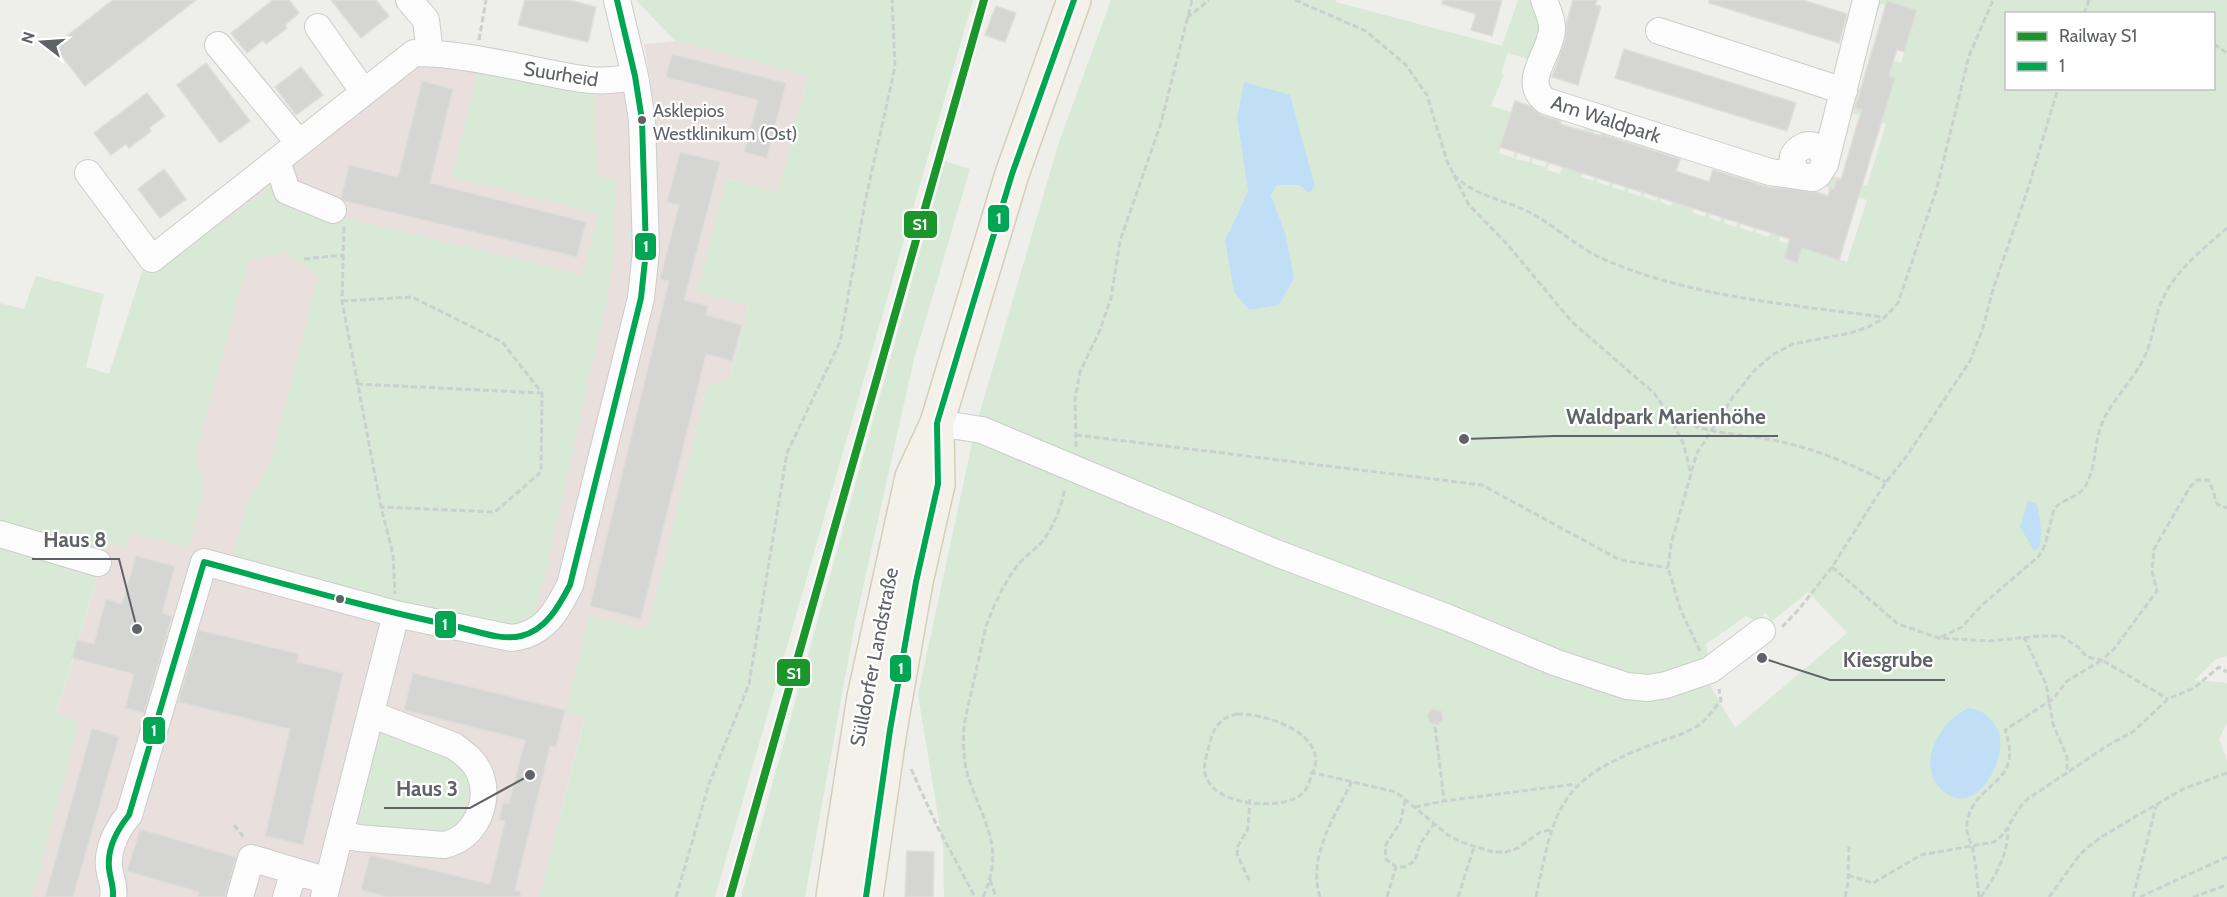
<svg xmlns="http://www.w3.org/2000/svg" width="2227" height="897" font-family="Cabin,sans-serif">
<rect width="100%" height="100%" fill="#eeeeea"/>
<path fill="#e9e0de" d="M 675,41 L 808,75 L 778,193 L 727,179 L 698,291 L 749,305 L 730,379 L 707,385 L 648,630 L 589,616 L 567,711 L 585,716 L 540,897 L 32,897 L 78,722 L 56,716 L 197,243 L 371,85 L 411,55 L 595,95 L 650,79 L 644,44 Z"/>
<path fill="#d8ead6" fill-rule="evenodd" d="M 636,0 L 973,0 L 715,897 L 540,897 L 585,717 L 566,712 L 589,616 L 648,629 L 707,385 L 730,379 L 749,305 L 697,291 L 726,179 L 778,192 L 808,75 L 675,41 Z
M 1111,0 L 1336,0 L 1336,2 L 1502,46 L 1518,0 L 1533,0 L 1543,30 L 1528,59 L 1508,53 L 1501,73 L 1504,75 L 1503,77 L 1491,106 L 1511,112 L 1499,153 L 1513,158 L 1515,151 L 1518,152 L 1516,159 L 1529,162 L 1531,156 L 1534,157 L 1532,163 L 1545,167 L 1547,161 L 1550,162 L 1547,170 L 1560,174 L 1563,166 L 1580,145 L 1587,121 L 1596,126 L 1581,177 L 1593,181 L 1595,176 L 1598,177 L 1597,182 L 1608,186 L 1611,181 L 1614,182 L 1612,187 L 1624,191 L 1626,186 L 1629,187 L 1628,192 L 1640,196 L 1642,191 L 1645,192 L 1644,197 L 1656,201 L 1658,196 L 1661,197 L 1660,202 L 1671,206 L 1673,201 L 1694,207 L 1693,213 L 1705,217 L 1707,211 L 1710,213 L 1709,218 L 1720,222 L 1722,217 L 1726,217 L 1724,223 L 1736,227 L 1738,221 L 1741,222 L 1740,228 L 1752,232 L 1754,227 L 1757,227 L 1756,233 L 1768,237 L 1790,204 L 1779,241 L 1847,262 L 1867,200 L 1824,186 L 1834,176 L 1867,186 L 1886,124 L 1848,112 L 1854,87 L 1890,97 L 1895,79 L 1886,75 L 1891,60 L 1901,63 L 1917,11 L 1888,1 L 1886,5 L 1880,4 L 1877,14 L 1871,12 L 1874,0 L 2227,0 L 2227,656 L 2216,659 L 2195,680 L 2227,683 L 2227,723 L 2219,739 L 2227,761 L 2227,897 L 944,897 L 943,846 L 918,695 L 975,429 L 1059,142 ZM 2006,14 L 2214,14 L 2214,88 L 2006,88 ZM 1245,82 L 1300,185 L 1277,185 L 1271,195 L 1285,232 L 1225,240 L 1248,191 L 1237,118 ZM 1808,592 L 1847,633 L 1735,728 L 1698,665 L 1708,656 L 1706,644 L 1746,616 L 1756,621 L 1766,613 L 1772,621 Z
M 479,69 L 595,95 L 597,175 L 615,180 L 614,247 L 607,298 L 543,583 L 536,610 L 524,634 L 232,560 L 248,502 L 270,463 L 318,277 L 287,253 L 249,259 L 196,450 L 203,488 L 189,548 L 131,533 L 126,548 L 107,544 L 56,715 L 79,722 L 32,897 L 0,897 L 0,303 L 24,309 L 36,276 L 104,294 L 86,367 L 109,374 L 151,244 L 228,220 L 276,182 L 331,214 L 583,275 L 598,213 L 452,177 Z
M 945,161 L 970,169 L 914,359 L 855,623 L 805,897 L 741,897 Z
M 380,725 L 456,758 L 467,774 L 469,793 L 463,815 L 452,829 L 432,837 L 355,832 Z"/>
<path fill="#c0dff7" d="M 1244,82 L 1290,95 L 1315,186 L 1309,193 L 1300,185 L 1277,185 L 1271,195 L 1285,232 L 1294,278 L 1279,305 L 1249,310 L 1234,292 L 1225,240 L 1248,191 L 1237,118 Z
M 2028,501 L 2037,504 C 2040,517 2043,535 2039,548 L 2034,551 L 2020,527 Z
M 1969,708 C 1979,709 1986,713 1992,721 C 1994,724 1998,730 1999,733 C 2007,758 1979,813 1949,795 C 1911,773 1937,721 1969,708 Z"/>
<path fill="#d5d5d3" stroke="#deddd9" stroke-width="1.5" d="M 113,0 L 196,0 L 85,86 L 54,46 Z
M 273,0 L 289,0 L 299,13 L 285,25 L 287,28 L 266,44 L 263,40 L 247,53 L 231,33 Z
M 331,0 L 376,0 L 389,16 L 361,38 Z
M 525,0 L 569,0 L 596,7 L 588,42 L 518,25 Z
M 1443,0 L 1502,0 L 1492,36 L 1471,30 L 1476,14 L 1442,4 Z
M 1573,0 L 1597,0 L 1595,5 L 1601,6 L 1578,85 L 1552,77 L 1565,41 L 1567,21 Z
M 1709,0 L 1803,0 L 1847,14 L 1839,43 L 1709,3 Z
M 1887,1 L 1917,10 L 1904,52 L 1897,49 L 1889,76 L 1895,78 L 1839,260 L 1802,248 L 1797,263 L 1784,258 L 1790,239 L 1500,147 L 1515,101 L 1530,106 L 1541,115 L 1561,121 L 1560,124 L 1601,136 L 1601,134 L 1680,159 L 1676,171 L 1709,182 L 1713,170 L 1768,187 L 1816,192 L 1828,196 L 1830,188 L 1834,189 L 1837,179 L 1841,180 L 1857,125 L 1862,110 L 1855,108 Z
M 996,6 L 1016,13 L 1005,42 L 985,35 Z
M 1624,49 L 1796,103 L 1787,131 L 1615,78 Z
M 672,54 L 786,83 L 767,158 L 744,152 L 758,100 L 666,77 Z
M 206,63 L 250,121 L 220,143 L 177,85 Z
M 301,67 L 323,95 L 296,115 L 275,87 Z
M 422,81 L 453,89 L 430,183 L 586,222 L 577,257 L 345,201 L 341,198 L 349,165 L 398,177 Z
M 147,93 L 165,116 L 149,128 L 151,131 L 129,148 L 126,144 L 111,155 L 94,133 Z
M 680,152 L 720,162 L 684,300 L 708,306 L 706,315 L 742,325 L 732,361 L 706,354 L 641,619 L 590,606 L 669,281 L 660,279 L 679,205 L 667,202 Z
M 164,169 L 186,199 L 160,218 L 138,189 Z
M 136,556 L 175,566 L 162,613 L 172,616 L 144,713 L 125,708 L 134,674 L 72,658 L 77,640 L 94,644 L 106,599 L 122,604 Z
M 199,630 L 299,654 L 297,662 L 343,673 L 303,845 L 265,836 L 290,729 L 178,702 Z
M 413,673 L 565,710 L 556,747 L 550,746 L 515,890 L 521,892 L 520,897 L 388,897 L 361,890 L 370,855 L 490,884 L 505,821 L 499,820 L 503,803 L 509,804 L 525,740 L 404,710 Z
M 1433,709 L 1441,711 L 1443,719 L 1438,725 L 1430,723 L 1427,715 Z
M 92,728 L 119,737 L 73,897 L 45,897 Z
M 140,829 L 236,857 L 225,897 L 198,897 L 199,892 L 127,871 Z
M 907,851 L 934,852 L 933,897 L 905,897 Z"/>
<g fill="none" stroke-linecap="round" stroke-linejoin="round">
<g stroke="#cbcccb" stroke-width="28">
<path id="minor" d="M 409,0 L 426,20 L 430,53
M 1544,0 C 1547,8 1552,19 1552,27 C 1553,52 1519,81 1546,101 L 1770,172 L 1813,178 L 1818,175 L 1825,164 L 1866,0
M 318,27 L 363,91
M 1659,31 L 1844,91
M 218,45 L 299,143
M 277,161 L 287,191 L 333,210
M 88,173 L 152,259 L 414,53 C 454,53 494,62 534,70 C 571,77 597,86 635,76
M 1802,177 C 1772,154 1822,126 1825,164
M 937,423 L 982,430 L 1276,553 L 1446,617 L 1557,663 L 1627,686 L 1648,688 L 1666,685 L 1710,670 L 1762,631
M 0,534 L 98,563
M 340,833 L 358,838 L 444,845 C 475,839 491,802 480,774 C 475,761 465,754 454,746 L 371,714
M 113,897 C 115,888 112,882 110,873 C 105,853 116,830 129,815 L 204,562 L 396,614 L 511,638 C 544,635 556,612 570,585 L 641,298 L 646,251 L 642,120 L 635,76 L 617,0
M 240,897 L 251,858 L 328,881
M 286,897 L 294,871
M 324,897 L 396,614"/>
</g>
<g stroke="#d5ceb9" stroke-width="36">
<path id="major" d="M 833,897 L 864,697 L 912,477 L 937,423 L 1012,174 L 1074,0
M 866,897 L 890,730 L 916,582 L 938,484 L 937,431"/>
</g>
<path stroke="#cad0cd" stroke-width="3" stroke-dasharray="6 3" stroke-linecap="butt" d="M 1295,0 L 1366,31 L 1406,65 L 1427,95 L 1447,161 L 1469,205 L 1507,244 L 1572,322 L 1654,393 L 1668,413 L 1684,445 L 1690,471
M 2084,14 L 2089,0
M 1187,18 L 1209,0
M 479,40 L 486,0
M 2214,44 L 2227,53
M 1454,175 C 1472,195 1504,200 1527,211 C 1553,224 1574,245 1601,258 C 1688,297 1788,304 1882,317
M 344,227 L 342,301 L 381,507 L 393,554 L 395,594
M 304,259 L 344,255
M 342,301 L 412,297 L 502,342 L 542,393 L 541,472 L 495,512 L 381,507
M 357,384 L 541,393
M 1669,414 C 1701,435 1741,433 1777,441 C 1816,449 1851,464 1886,482
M 1076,435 L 1482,485 L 1620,560 L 1668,568
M 1076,447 L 1075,399 L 1080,372 L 1100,330 L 1111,298 L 1120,241 L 1161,123 L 1192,0
M 1832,567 L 1898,624 L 1939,638 L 1989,641 L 2039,636 L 2061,636 L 2078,647 L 2087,657 L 2102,660 L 2114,649 L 2157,591 L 2152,571 L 2154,549 L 2190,487 L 2197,480 L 2208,480 L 2212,488 L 2217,504 L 2227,508
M 1782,627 L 1800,608 L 1832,567 L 1886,482 L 1906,457 L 1970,361 L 1983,328 L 1993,289 L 2029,186 L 2058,88
M 1941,637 L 1962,627 L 1982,605 L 2039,556 L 2045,545 L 2054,509 C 2062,499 2077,498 2084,488 C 2097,467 2093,448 2101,426 C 2110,402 2131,383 2143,360 C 2152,343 2153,326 2159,308 C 2172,272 2200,252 2227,228
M 2024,637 L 2046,684 L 2053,724 L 2067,757 L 2067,774
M 1700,651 L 1681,611 L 1668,568 L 1671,544 L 1697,453 L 1733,397 L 1754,371 L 1772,355 L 1793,344 L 1850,333 L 1868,327 L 1884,318 L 1898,303 L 1936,191 L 1969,56 L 1993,0
M 1237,714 C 1260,713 1308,727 1315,754 C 1318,762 1313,773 1310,780 C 1306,792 1301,797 1288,801 C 1264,808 1211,803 1205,773 C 1203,764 1207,754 1209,746 C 1214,727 1218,719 1237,714 Z
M 1435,727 L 1444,800
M 911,769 L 937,826 L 975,897
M 1310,772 L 1396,792 L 1448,835 L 1461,842 L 1493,852 L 1506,852 L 1518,848 L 1540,832 L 1550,830
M 1250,799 L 1248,829 L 1238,846 L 1237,854 L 1250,882
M 1405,800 L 1401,821 L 1385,846 L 1386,859 L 1396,867 L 1404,867 L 1415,861 L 1420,844 L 1434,824
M 1415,807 L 1444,801 L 1576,784
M 234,825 L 245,839
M 1848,875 L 1873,883 L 1921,855 L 1994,842 C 2009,833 2013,811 2029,798 L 2107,746 L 2134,731 L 2168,699 L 2194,688 L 2219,667 L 2227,672
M 990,880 L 996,897
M 676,897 L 709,784 L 749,684 L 787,453 L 840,342 L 865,202 L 895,67 L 892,0
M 983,897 C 1006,846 983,823 968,776 C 963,760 963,741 964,725 L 986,626 C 994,605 1003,585 1016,567 C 1023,558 1032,552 1040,544 C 1053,530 1061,507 1065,489
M 1320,897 C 1307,857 1335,816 1352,781
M 1387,897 L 1396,867
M 1458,897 L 1474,847
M 1536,897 C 1554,810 1558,780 1648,746 C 1665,739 1688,734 1703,722 C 1709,716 1715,707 1721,701 L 1719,689
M 1845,897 L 1848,882 L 1849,844
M 1979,897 C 1977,881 1976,866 1973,850 C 1971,841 1965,833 1967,823 C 1974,780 2025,786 2005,730 L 2053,699 L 2067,681 L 2102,660 L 2168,699
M 1981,897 C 1996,875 2008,855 2008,828
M 2049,897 L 2081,853 L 2101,837 L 2183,789 L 2227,773
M 2133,897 L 2156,806
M 2140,897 L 2227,857
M 2193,897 L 2227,885"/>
<use href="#minor" stroke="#fcfcfc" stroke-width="26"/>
<use href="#major" stroke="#f3f1ea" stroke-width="33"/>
<g stroke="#fff" stroke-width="10">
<path id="bus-1" d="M 204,562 C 288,585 372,609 458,627 C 477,631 502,641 521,636 C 546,630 559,606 570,585 L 641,298 L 646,251 L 642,120 L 635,76 L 617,0
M 113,897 C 114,887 110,878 109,868 C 107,848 117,830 129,815 L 204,562
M 866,897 L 890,730 L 916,582 L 938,484 L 937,423 L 1012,174 L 1074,0"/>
</g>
<use href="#bus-1" stroke="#00a651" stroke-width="6"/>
<g stroke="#fff" stroke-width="12">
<path id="rail-1" d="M 730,897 L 984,0"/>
</g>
<use href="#rail-1" stroke="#1a962b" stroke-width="8"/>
</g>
<g fill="#5f6367" stroke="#fff" stroke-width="2">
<circle cx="642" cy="120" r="5"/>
<circle cx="340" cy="599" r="5"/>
</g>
<g text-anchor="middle" stroke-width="4.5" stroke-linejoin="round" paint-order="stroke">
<g font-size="18" fill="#5f6367" stroke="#fff" text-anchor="start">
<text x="653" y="117">Asklepios<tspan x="653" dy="23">Westklinikum (Ost)</tspan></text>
</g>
<g font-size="20" fill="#5f6367" stroke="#fff">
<text transform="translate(561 74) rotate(9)" y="7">Suurheid</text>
<text transform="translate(1606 119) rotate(18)" y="7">Am Waldpark</text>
<text transform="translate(874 657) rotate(-79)" y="7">Sülldorfer Landstraße</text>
</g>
</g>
<path fill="none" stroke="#5f6367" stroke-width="2" d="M1464 439L1554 436H1778M137 629L119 559H32M1762 658L1830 680H1945M530 775L470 808H384"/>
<g fill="#5f6367" stroke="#fff" stroke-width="2">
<circle cx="1464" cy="439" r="6"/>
<circle cx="137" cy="629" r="6"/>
<circle cx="1762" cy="658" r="6"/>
<circle cx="530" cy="775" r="6"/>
</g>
<g font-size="21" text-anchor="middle" font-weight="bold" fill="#5f6367" stroke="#fff" stroke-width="4.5" stroke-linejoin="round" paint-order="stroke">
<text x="1666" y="424">Waldpark Marienhöhe</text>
<text x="75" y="547">Haus 8</text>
<text x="1888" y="667">Kiesgrube</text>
<text x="427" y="796">Haus 3</text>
</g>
<g stroke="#fff" stroke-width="2">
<rect x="987" y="204" width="23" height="29" rx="6" fill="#00a651"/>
<rect x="903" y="210" width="35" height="29" rx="6" fill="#1a962b"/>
<rect x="634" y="232" width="23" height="29" rx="6" fill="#00a651"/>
<rect x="434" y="610" width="23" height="29" rx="6" fill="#00a651"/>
<rect x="889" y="654" width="23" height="29" rx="6" fill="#00a651"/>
<rect x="776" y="658" width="35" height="29" rx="6" fill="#1a962b"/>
<rect x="142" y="716" width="24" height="29" rx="6" fill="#00a651"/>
</g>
<g font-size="16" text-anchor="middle" font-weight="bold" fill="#fff">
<text x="999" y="224">1</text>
<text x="920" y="230">S1</text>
<text x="646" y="252">1</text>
<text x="445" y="630">1</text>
<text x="901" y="674">1</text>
<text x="794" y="679">S1</text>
<text x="154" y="736">1</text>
</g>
<rect x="2005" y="12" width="210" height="78" fill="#ffffff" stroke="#bfc1c2" stroke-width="1.5"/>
<rect x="2017" y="32" width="30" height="9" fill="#1a962b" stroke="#bfc1c2" stroke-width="1.5"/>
<text x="2059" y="42" font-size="18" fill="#5f6367">Railway S1</text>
<rect x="2017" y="62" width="30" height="9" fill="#00a651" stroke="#bfc1c2" stroke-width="1.5"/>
<text x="2059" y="72" font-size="18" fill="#5f6367">1</text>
<g transform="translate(42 42) rotate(287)" stroke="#ffffff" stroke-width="4.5" paint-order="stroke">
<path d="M0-4.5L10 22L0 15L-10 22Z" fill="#5f6367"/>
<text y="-9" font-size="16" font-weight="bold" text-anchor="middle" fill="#5f6367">N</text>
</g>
</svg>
